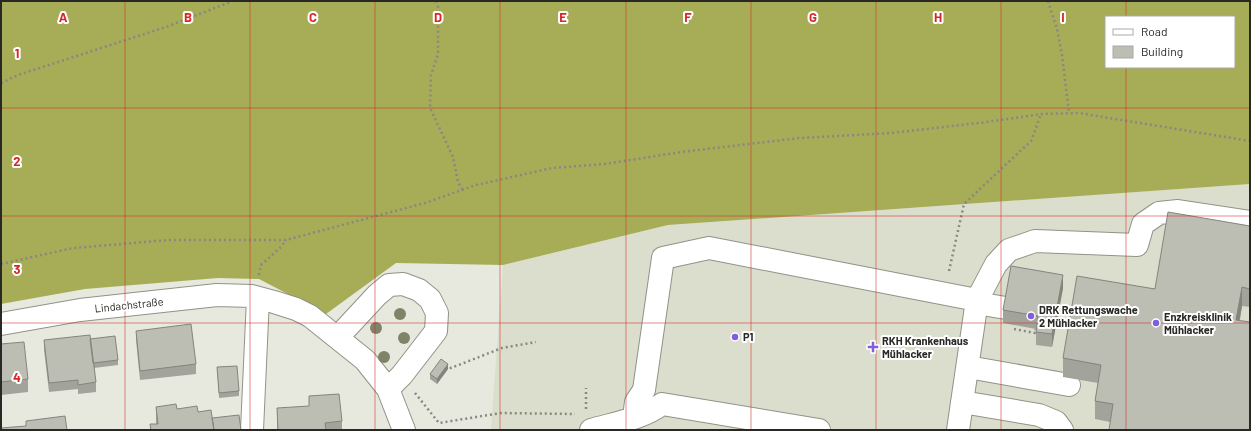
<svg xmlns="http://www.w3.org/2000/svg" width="1251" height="431" font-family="Barlow,sans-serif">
<rect width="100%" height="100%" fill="#e7e9de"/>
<path fill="#dcdecd" d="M 1250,184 L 1250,430 L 491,430 L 491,428 L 503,265 L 668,225 Z"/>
<path fill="#a7ad56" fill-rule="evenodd" d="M 1,1 L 1250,1 L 1250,184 L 668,225 L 503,265 L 396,263 L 326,314 L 259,279 L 218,278 L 85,289 L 1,304 ZM 1106,17 L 1234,17 L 1234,67 L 1106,67 Z"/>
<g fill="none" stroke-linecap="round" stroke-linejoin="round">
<g stroke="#919288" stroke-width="24">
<path id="minor" d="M 976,303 L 1006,308
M 1,324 L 80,310 L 217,295 L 252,296 L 274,302 L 296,309 L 310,316 L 365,360 L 388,389 L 404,430
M 338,337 L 377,295 L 389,285 L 403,284 L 419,290 L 430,299 L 437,313 L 436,331 L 402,375 L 388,389
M 968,367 L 1069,385
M 962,402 L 1039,415 L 1056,422 L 1062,430
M 634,417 L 636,402 L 644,390 L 663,258 L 709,248 L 977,300
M 252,430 L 258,298
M 591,430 C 615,423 642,419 662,404 L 819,430
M 958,430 L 977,300 L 996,264 L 1009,250 L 1035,241 L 1137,245 L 1143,224 L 1159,213 L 1178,211 L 1250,222"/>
</g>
<path stroke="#878881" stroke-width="2.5" stroke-dasharray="2 3" stroke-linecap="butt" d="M 436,1 L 438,7 L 438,54 L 431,75 L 430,108 L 453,157 L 458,182 L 463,190
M 1048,1 L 1057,29 L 1062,55 L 1069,113
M 1,83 L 18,75 L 166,27 L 233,1
M 1,264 L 73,248 L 169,240 L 286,240 L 425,203 L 476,185 L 552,168 L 605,164 L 681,152 L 800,138 L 891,133 L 987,122 L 1041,114 L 1079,113 L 1250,141
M 949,271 L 964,204 L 1031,141 L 1041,114
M 259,275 L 261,265 L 281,247 L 286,240
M 1249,314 L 1250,314
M 1014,329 L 1035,333 L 1035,329
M 446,364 L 451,368 L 502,348 L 536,342
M 415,393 L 439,423 L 501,413 L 575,414
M 586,409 L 586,388"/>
<use href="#minor" stroke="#fff" stroke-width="22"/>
</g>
<g fill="#818369">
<circle cx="400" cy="314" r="6"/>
<circle cx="376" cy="328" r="6"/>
<circle cx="404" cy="338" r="6"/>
<circle cx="384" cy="357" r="6"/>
</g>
<path fill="#a2a39a" d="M 1250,226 L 1250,307 L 1242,306 L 1240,320 L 1110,422 L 1095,419 L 1095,401 L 1098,383 L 1063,377 L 1063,358 L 1155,289 Z
M 1063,288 L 1052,347 L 1036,345 L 1036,329 L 1003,323 L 1003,310 Z
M 136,331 L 196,364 L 196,374 L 140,380 L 136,340 Z
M 90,339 L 118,360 L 118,365 L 94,368 L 96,382 L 96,392 L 78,394 L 78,389 L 49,392 L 44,350 L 44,340 Z
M 1,344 L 28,379 L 28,392 L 1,395 Z
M 217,367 L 239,391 L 239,396 L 219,398 Z
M 448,369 L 437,384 L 430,379 L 430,374 Z
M 156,407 L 177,409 L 198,412 L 241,430 L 150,430 L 150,424 L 156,424 Z
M 277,408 L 342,421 L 342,430 L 277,430 Z"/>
<path fill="#84847d" d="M 1063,275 L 1063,288 L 1052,347 L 1052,334 Z
M 1242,287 L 1242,306 L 1236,338 L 1236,320 Z
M 448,364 L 448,369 L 437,384 L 437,379 Z"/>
<path fill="#bcbdb3" stroke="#84847d" d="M 1168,212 L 1250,226 L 1250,289 L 1242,287 L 1236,320 L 1250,322 L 1250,430 L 1109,430 L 1113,404 L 1095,401 L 1101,365 L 1063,358 L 1077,276 L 1155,289 Z
M 1011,266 L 1063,275 L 1052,334 L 1036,332 L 1038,316 L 1003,310 Z
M 191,324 L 196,364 L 140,371 L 136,331 Z
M 90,335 L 96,382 L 78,385 L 78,380 L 49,383 L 44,340 Z
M 115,336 L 118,360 L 93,363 L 90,339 Z
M 24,342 L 28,379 L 1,382 L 1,344 Z
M 441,359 L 448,364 L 437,379 L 430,374 Z
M 237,366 L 239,391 L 219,393 L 217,367 Z
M 339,394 L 342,421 L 325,423 L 326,430 L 278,430 L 277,408 L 309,406 L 309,396 Z
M 176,404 L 177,409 L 197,406 L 198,412 L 211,410 L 214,430 L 151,430 L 150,424 L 158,424 L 156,407 Z
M 239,415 L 241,430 L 214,430 L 212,418 Z
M 65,416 L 67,430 L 1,430 L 1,428 L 26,426 L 26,421 Z"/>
<path fill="none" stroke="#d62828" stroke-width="1" stroke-opacity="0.55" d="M 125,1 L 125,430M 250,1 L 250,430M 375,1 L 375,430M 500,1 L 500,430M 626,1 L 626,430M 751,1 L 751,430M 876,1 L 876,430M 1001,1 L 1001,430M 1126,1 L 1126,17M 1126,67 L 1126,430M 1,108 L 1250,108M 1,216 L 1250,216M 1,323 L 1250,323"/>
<g fill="#805fda" stroke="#fff" stroke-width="1.5">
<circle cx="1031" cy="316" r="4"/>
<circle cx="1156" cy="323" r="4"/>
<circle cx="735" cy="337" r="4"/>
<path d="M871 341h4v4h4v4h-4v4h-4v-4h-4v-4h4z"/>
</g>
<g text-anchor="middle" stroke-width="4" stroke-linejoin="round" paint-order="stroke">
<g font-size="11" fill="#282925" stroke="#fff">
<text transform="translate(129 305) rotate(-6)" y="4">Lindachstraße</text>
</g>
<g font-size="11" font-weight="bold" fill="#282925" stroke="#fff" text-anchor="start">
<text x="1039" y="314">DRK Rettungswache<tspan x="1039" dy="13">2 Mühlacker</tspan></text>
<text x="1164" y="321">Enzkreisklinik<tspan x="1164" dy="13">Mühlacker</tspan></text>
<text x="743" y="341">P1</text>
<text x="882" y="345">RKH Krankenhaus<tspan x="882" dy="13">Mühlacker</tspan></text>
</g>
</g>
<g font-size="13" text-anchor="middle" font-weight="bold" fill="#d62828" stroke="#fff" stroke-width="4" stroke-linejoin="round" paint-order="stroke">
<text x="63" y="22">A</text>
<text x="188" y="22">B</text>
<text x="313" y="22">C</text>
<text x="438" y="22">D</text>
<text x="563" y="22">E</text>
<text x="688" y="22">F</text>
<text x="813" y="22">G</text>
<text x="938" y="22">H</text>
<text x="1063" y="22">I</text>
<text x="17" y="58">1</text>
<text x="17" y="166">2</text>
<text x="17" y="274">3</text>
<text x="17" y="382">4</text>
</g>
<rect width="1251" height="431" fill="none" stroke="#282925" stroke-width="4"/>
<rect x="1105" y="16" width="130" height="52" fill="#ffffff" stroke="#a9a9a8"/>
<rect x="1113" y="29" width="20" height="6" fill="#ffffff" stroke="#a9a9a8"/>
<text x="1141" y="36" font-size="12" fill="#282925">Road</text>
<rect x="1113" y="46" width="20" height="12" fill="#bcbdb3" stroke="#a9a9a8"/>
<text x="1141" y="56" font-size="12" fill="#282925">Building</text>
</svg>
